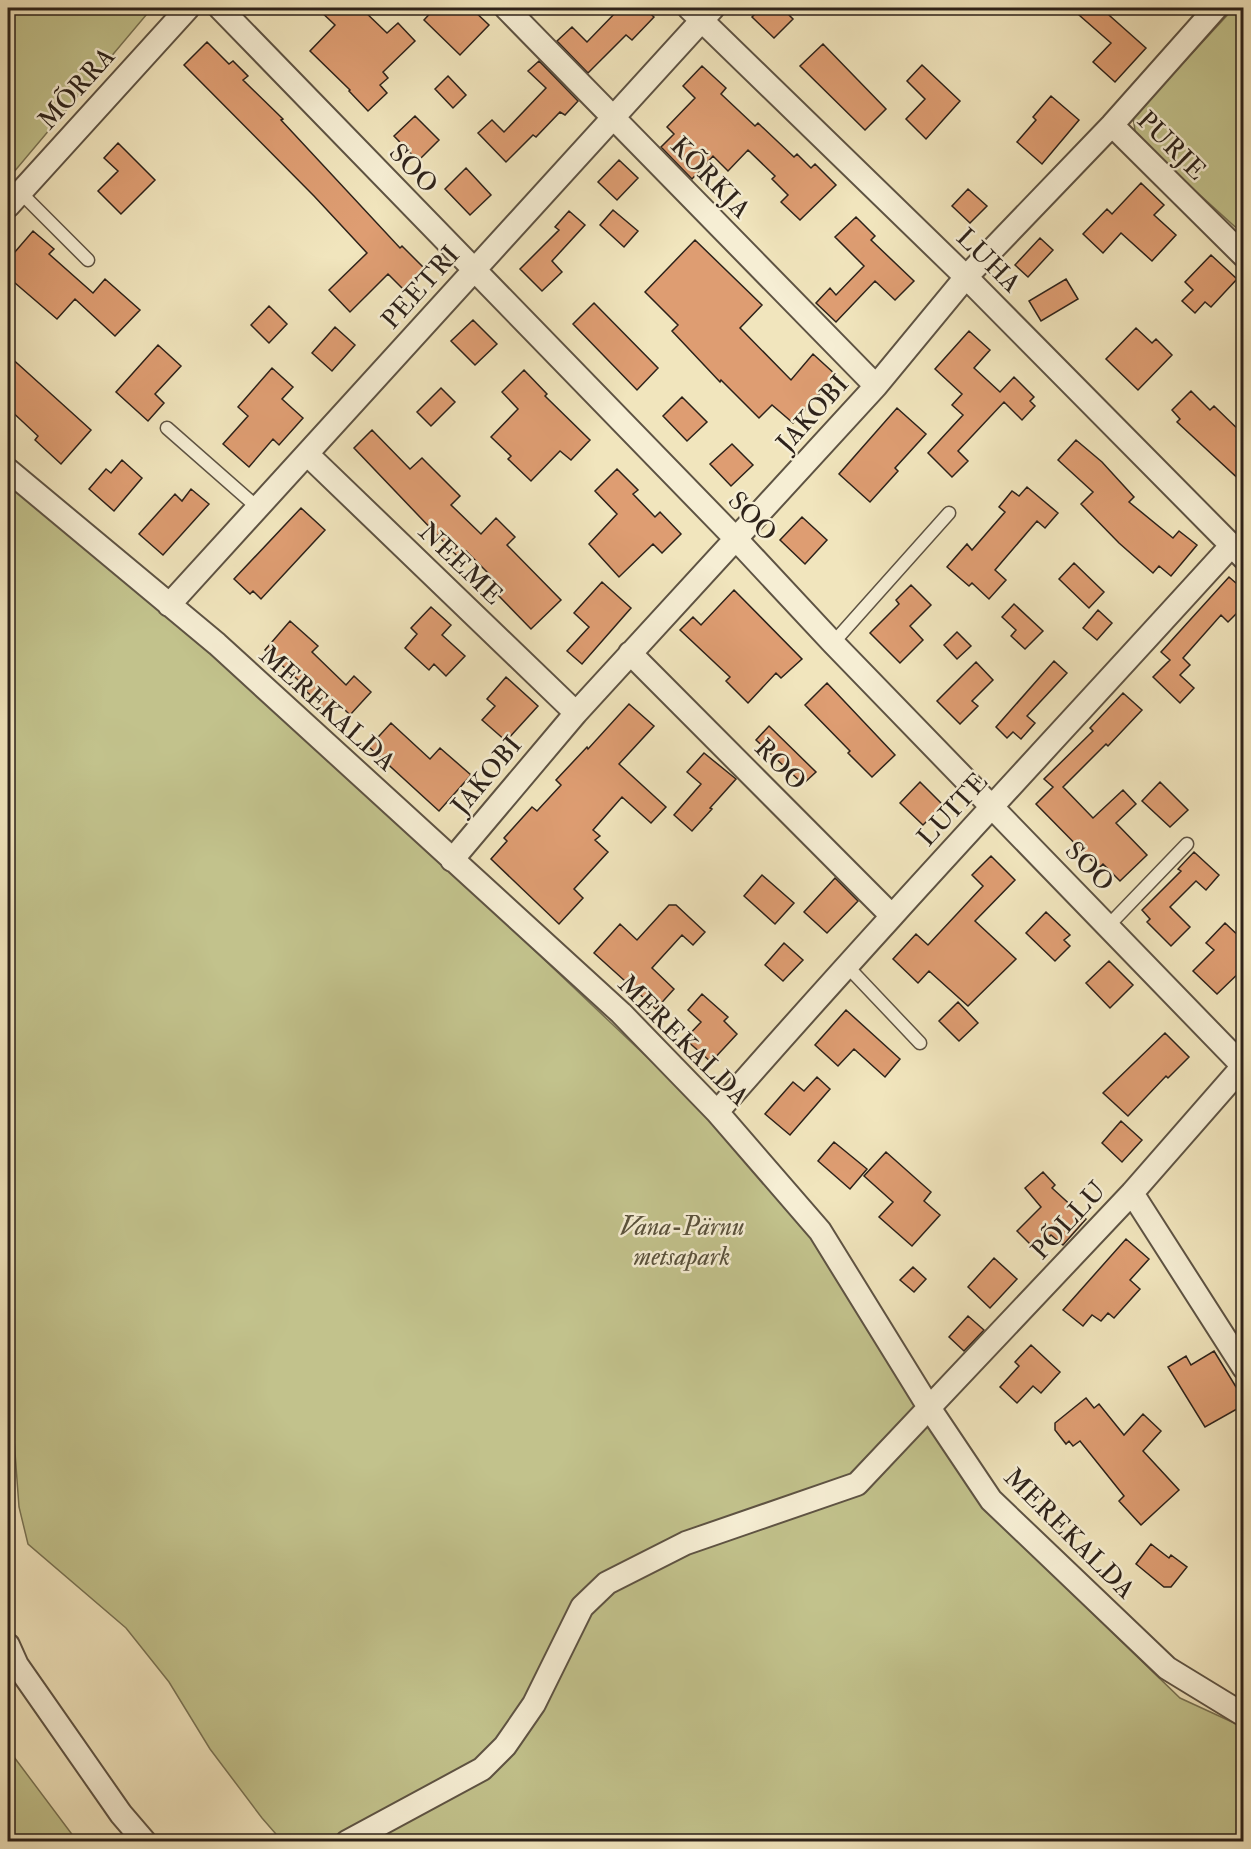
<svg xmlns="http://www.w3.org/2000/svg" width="1251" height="1849" font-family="'IM FELL Double Pica',serif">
<rect width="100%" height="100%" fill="#f1e5bd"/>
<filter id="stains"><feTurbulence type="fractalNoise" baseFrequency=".00333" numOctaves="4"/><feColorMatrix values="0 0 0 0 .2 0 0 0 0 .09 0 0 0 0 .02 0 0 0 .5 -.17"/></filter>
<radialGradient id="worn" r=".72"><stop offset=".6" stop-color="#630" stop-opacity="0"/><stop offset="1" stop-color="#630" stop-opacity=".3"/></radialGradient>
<path fill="#c2c28c" stroke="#787253" stroke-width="1.5" d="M 8,8 L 152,8 L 8,179 Z
M 1234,8 L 1243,8 L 1243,234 L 1136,137 L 1133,117 Z
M 8,480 L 171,615 L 450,870 L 690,1098 L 817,1241 L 917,1401 L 995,1519 L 1180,1698 L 1243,1727 L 1243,1841 L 282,1841 L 262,1818 L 210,1749 L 169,1682 L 126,1628 L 28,1544 L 19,1507 L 14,1439 L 8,1429 Z
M 8,1749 L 77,1841 L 8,1841 Z"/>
<path fill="#de9d72" stroke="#2d221a" stroke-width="1.5" d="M 317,8 L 361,8 L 387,33 L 398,23 L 415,41 L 383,72 L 388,78 L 380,85 L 387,93 L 368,111 L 349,91 L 350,90 L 310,51 L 335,25 Z
M 435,8 L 471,8 L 489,25 L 460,55 L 424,20 Z
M 620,8 L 644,8 L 654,17 L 632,40 L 626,35 L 588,73 L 557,41 L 572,27 L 587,42 Z
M 761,8 L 782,8 L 793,19 L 774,38 L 752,17 Z
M 1071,8 L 1101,8 L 1146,48 L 1115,82 L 1093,62 L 1111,43 Z
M 207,42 L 229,64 L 233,61 L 248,76 L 243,80 L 283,119 L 281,120 L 400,248 L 402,246 L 424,268 L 403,289 L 388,274 L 350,312 L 329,290 L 367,253 L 314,196 L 184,65 Z
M 823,44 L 886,109 L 865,130 L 800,66 Z
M 539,61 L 578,101 L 565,115 L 560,112 L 536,137 L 533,135 L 506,162 L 478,133 L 492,120 L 504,132 L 546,88 L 528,71 Z
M 922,65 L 960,101 L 926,139 L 906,119 L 925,99 L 907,81 Z
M 702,66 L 726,88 L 721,94 L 755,126 L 758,123 L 794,157 L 797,154 L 811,168 L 815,164 L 836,185 L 800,220 L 781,202 L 788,195 L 772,179 L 775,176 L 748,150 L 728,171 L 713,156 L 692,179 L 661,147 L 674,134 L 667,127 L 695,98 L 683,86 Z
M 448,76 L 466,95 L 453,108 L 435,89 Z
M 1051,96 L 1079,120 L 1042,164 L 1017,142 L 1036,120 L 1033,117 Z
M 415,116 L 439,140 L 418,161 L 394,136 Z
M 118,143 L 155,180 L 121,214 L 98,191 L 118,171 L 104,158 Z
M 619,160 L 638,178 L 617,200 L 598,182 Z
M 466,168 L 491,195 L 470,215 L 445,189 Z
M 1141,183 L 1164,205 L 1154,215 L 1176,235 L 1152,261 L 1121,233 L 1103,253 L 1083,234 L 1107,209 L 1112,214 Z
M 968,189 L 987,206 L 970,223 L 952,206 Z
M 613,210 L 638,231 L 624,247 L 600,225 Z
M 569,211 L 585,225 L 552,261 L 562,272 L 542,291 L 520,269 L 559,230 L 555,227 Z
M 856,217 L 875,236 L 871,240 L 914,281 L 895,300 L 875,281 L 836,322 L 816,303 L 830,288 L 836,295 L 864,266 L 835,237 Z
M 33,231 L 54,249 L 49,254 L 93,293 L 105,279 L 140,310 L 115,336 L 75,299 L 57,319 L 8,277 L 8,260 Z
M 1040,238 L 1053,250 L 1028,277 L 1015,265 Z
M 695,240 L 762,305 L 740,328 L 791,380 L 813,354 L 836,375 L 793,423 L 772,405 L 759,418 L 721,380 L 720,382 L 672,331 L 678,325 L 645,292 Z
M 1211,255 L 1237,279 L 1211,307 L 1205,302 L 1195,313 L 1182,301 L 1193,290 L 1185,282 Z
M 1066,279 L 1078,299 L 1041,321 L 1029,301 Z
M 594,303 L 658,368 L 637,390 L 573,324 Z
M 269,306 L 287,324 L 269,343 L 251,325 Z
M 473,320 L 497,344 L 475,365 L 451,341 Z
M 335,327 L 355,345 L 332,371 L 312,353 Z
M 1136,328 L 1152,343 L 1156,339 L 1172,355 L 1138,390 L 1106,359 Z
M 969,331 L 990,350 L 974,368 L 1000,392 L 1014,377 L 1034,397 L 1030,401 L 1035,406 L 1022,420 L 1004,402 L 958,451 L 968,461 L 952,477 L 928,453 L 963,415 L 952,405 L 962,394 L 935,369 Z
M 158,345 L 181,366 L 155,394 L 164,403 L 148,421 L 116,392 Z
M 8,355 L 91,430 L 61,464 L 35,440 L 38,436 L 8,408 Z
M 272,368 L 293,387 L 282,399 L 303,418 L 279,445 L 273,439 L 249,467 L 223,444 L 248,416 L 238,407 Z
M 524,370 L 547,394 L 545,396 L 590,440 L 571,460 L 560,451 L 531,481 L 508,459 L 511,456 L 491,437 L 518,409 L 502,392 Z
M 441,388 L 455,402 L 431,426 L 417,412 Z
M 1191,391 L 1210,410 L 1214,406 L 1244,435 L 1244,484 L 1177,422 L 1180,419 L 1172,410 Z
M 682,397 L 707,422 L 687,441 L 663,416 Z
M 897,408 L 926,434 L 895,468 L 898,471 L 870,502 L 839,474 Z
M 372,430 L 410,469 L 422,458 L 460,496 L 451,505 L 481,534 L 496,518 L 515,537 L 507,545 L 561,600 L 531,629 L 496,593 L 502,587 L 466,551 L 459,558 L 354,448 Z
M 1076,440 L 1102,462 L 1134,497 L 1129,502 L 1173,538 L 1179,531 L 1197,545 L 1171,576 L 1159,566 L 1153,573 L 1119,543 L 1081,504 L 1093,492 L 1058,460 Z
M 732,444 L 753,465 L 731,486 L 710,464 Z
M 122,460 L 142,478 L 114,511 L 89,489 L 106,469 L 111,473 Z
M 617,469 L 638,490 L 633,494 L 655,517 L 660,512 L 681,534 L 662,553 L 653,544 L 619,577 L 589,544 L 617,514 L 595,491 Z
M 1027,487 L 1058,513 L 1045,528 L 1037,521 L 995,570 L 1006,580 L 989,599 L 972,583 L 969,586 L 947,567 L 967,544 L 972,550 L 1005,512 L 999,507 L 1012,491 L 1019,496 Z
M 191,489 L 209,504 L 163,555 L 139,534 L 175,494 L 182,501 Z
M 301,508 L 325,530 L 261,599 L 253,591 L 250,594 L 234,579 Z
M 802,517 L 827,540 L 805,564 L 780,540 Z
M 1074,563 L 1104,592 L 1089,608 L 1059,579 Z
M 1229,577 L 1244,590 L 1244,606 L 1228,622 L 1221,615 L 1183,658 L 1190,665 L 1180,675 L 1194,688 L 1180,703 L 1153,677 L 1170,660 L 1161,652 Z
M 602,582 L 631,608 L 582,664 L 567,651 L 589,627 L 574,613 Z
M 911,585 L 931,605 L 910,626 L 923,640 L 900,663 L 870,633 L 899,604 L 896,600 Z
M 734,590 L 802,659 L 781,678 L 776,673 L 748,703 L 726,681 L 730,677 L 680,630 L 693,617 L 701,625 Z
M 1014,604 L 1043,631 L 1025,649 L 1011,636 L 1016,630 L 1002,617 Z
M 431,607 L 451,625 L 442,635 L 465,656 L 446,676 L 434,664 L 429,670 L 405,648 L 417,634 L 411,628 Z
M 1098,610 L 1112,623 L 1097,640 L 1083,628 Z
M 290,621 L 318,646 L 312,652 L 346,685 L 354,676 L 371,692 L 350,715 L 336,701 L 327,711 L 306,691 L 308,689 L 265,650 Z
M 957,632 L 971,646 L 957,659 L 944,645 Z
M 1054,661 L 1067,673 L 1027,716 L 1035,723 L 1021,739 L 1013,732 L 1007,738 L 996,727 Z
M 976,662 L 993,680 L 972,701 L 978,706 L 960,724 L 937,701 Z
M 506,677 L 538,706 L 506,741 L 482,720 L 495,706 L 487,699 Z
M 827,683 L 895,755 L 872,777 L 848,753 L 850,751 L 805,705 Z
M 1123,693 L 1142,710 L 1108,746 L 1106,744 L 1063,787 L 1093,818 L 1123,790 L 1136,804 L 1116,823 L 1147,855 L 1120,881 L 1103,864 L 1099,868 L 1036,804 L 1053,787 L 1044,779 L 1093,731 L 1090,728 Z
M 629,704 L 654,726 L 619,764 L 666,807 L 651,823 L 622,797 L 593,830 L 600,836 L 595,840 L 608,852 L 574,889 L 583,898 L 559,924 L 491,859 L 507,841 L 504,838 L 532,807 L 537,811 L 561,785 L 556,780 L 587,747 L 588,749 Z
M 391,723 L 430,759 L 440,748 L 471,775 L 439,811 L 369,747 Z
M 769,726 L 816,772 L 803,784 L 756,740 Z
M 704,753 L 736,779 L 710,808 L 712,809 L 692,831 L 674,815 L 701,784 L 687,772 Z
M 920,782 L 943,805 L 923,825 L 900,803 Z
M 1160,782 L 1188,810 L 1170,827 L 1142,801 Z
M 1194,852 L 1219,875 L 1206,890 L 1196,881 L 1170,907 L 1190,927 L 1171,946 L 1147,922 L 1150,919 L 1142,910 L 1181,871 L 1178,869 Z
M 991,856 L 1015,880 L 975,921 L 1016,959 L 968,1006 L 929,971 L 918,983 L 893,959 L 916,934 L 928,945 L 983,886 L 972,875 Z
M 762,875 L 794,903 L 775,924 L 744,896 Z
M 835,878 L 858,901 L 827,933 L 804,912 Z
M 669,905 L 676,905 L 705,932 L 693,945 L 682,935 L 652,968 L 674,989 L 656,1009 L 594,953 L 620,924 L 637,940 Z
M 1046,912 L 1070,935 L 1064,940 L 1070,946 L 1055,961 L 1026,933 Z
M 1225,923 L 1244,941 L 1244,968 L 1217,994 L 1193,971 L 1214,950 L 1206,943 Z
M 784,943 L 803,960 L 783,981 L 765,965 Z
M 1109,961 L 1133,985 L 1110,1008 L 1086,983 Z
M 702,994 L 728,1017 L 724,1021 L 737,1034 L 711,1062 L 685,1039 L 701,1022 L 688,1010 Z
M 958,1002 L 978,1023 L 959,1041 L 939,1021 Z
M 846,1010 L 900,1059 L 885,1077 L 854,1049 L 838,1066 L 815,1045 Z
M 1165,1033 L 1189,1057 L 1168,1078 L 1166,1076 L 1128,1116 L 1103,1093 Z
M 817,1077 L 830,1089 L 790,1135 L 765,1114 L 793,1082 L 804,1091 Z
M 1121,1121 L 1142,1140 L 1122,1162 L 1102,1143 Z
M 834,1142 L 867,1169 L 850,1189 L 818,1161 Z
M 886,1152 L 931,1192 L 924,1201 L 940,1215 L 912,1246 L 879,1217 L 893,1202 L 864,1176 Z
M 1043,1172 L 1055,1185 L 1052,1188 L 1086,1219 L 1063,1245 L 1051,1235 L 1036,1250 L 1017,1231 L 1041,1207 L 1025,1188 Z
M 1126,1239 L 1149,1259 L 1130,1280 L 1140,1289 L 1114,1318 L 1108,1313 L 1101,1321 L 1092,1315 L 1083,1326 L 1063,1310 Z
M 994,1258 L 1017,1279 L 990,1308 L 968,1287 Z
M 913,1267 L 926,1279 L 914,1292 L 900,1280 Z
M 968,1316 L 984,1330 L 964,1351 L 949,1337 Z
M 1031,1345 L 1060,1372 L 1041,1393 L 1033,1386 L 1017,1403 L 1000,1387 L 1019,1366 L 1015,1362 Z
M 1214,1351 L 1244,1400 L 1244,1405 L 1205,1427 L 1168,1367 L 1186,1356 L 1191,1365 Z
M 1086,1398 L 1094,1408 L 1099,1404 L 1124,1435 L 1143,1414 L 1161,1431 L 1143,1451 L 1179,1490 L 1141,1525 L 1119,1501 L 1124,1496 L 1080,1441 L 1073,1446 L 1069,1441 L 1066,1444 L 1055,1430 L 1055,1423 Z
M 1151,1544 L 1169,1558 L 1171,1555 L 1187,1567 L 1171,1587 L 1164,1587 L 1136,1564 Z"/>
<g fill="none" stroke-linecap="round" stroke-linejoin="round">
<g stroke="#5e5343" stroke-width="15">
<path id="service" d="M 20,192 L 88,260
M 167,428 L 258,508
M 833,643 L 949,513
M 1108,926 L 1187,844
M 846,965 L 920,1043"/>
</g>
<g stroke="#5e5343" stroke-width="26">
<path id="minor" d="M 220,8 L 736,539 L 833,643 L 1243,1066
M 506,8 L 876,386
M 689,8 L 966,277 L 1244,558
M 1112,125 L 1244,256
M 8,206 L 188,8
M 307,454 L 576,713
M 8,470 L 217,644 L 621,1013 L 717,1112 L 820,1231 L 930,1409 L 991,1500 L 1167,1668 L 1244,1715
M 169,605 L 713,8
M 630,653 L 891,915
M 452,860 L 576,713 L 876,386 L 966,277 L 1112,125 L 1216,8
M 717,1112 C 885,920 1060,734 1231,546
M 1132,1193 L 1244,1368
M 8,1645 L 17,1665 L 121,1814 L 145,1842
M 347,1842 L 482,1769 L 505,1746 L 534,1704 L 582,1607 L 607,1583 L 686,1543 L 857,1484 L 1132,1193 L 1244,1065"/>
</g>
<use href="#service" stroke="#f6eed4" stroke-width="12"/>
<use href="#minor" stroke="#f6eed4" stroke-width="22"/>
</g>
<g text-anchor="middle" stroke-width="5" stroke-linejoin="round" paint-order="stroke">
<g font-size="26" fill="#2d221a" stroke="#f6eed4">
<text transform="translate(76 88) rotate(-48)" y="9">MÕRRA</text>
<text transform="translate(1172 145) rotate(45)" y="9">PURJE</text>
<text transform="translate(414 168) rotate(46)" y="9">SOO</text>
<text transform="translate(711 177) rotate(46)" y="9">KÕRKJA</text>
<text transform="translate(989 260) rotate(45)" y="9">LUHA</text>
<text transform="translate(420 287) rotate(-48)" y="9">PEETRI</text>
<text transform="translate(812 413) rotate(-48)" y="9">JAKOBI</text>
<text transform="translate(753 516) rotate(46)" y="9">SOO</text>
<text transform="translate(461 563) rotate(44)" y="9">NEEME</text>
<text transform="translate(328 708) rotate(42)" y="9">MEREKALDA</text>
<text transform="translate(781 764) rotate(45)" y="9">ROO</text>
<text transform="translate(486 775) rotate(-50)" y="9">JAKOBI</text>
<text transform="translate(952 809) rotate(-47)" y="9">LUITE</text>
<text transform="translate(1090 866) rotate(46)" y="9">SOO</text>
<text transform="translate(684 1040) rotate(45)" y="9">MEREKALDA</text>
<text transform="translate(1068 1220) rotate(-47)" y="9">PÕLLU</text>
<text transform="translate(1070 1533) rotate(45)" y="9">MEREKALDA</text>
</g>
<g font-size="26" font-style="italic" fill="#5a523c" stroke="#f6eed4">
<text x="682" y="1235">Vana-Pärnu<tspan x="682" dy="30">metsapark</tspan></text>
</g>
</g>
<rect width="1251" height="1849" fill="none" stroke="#f1e5bd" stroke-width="30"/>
<rect x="9" y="9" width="1233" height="1831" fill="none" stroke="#2d221a" stroke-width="3"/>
<rect x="15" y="15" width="1221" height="1819" fill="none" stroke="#2d221a" stroke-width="1.5"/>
<rect width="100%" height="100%" filter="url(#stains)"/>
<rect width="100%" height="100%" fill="url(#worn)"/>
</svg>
